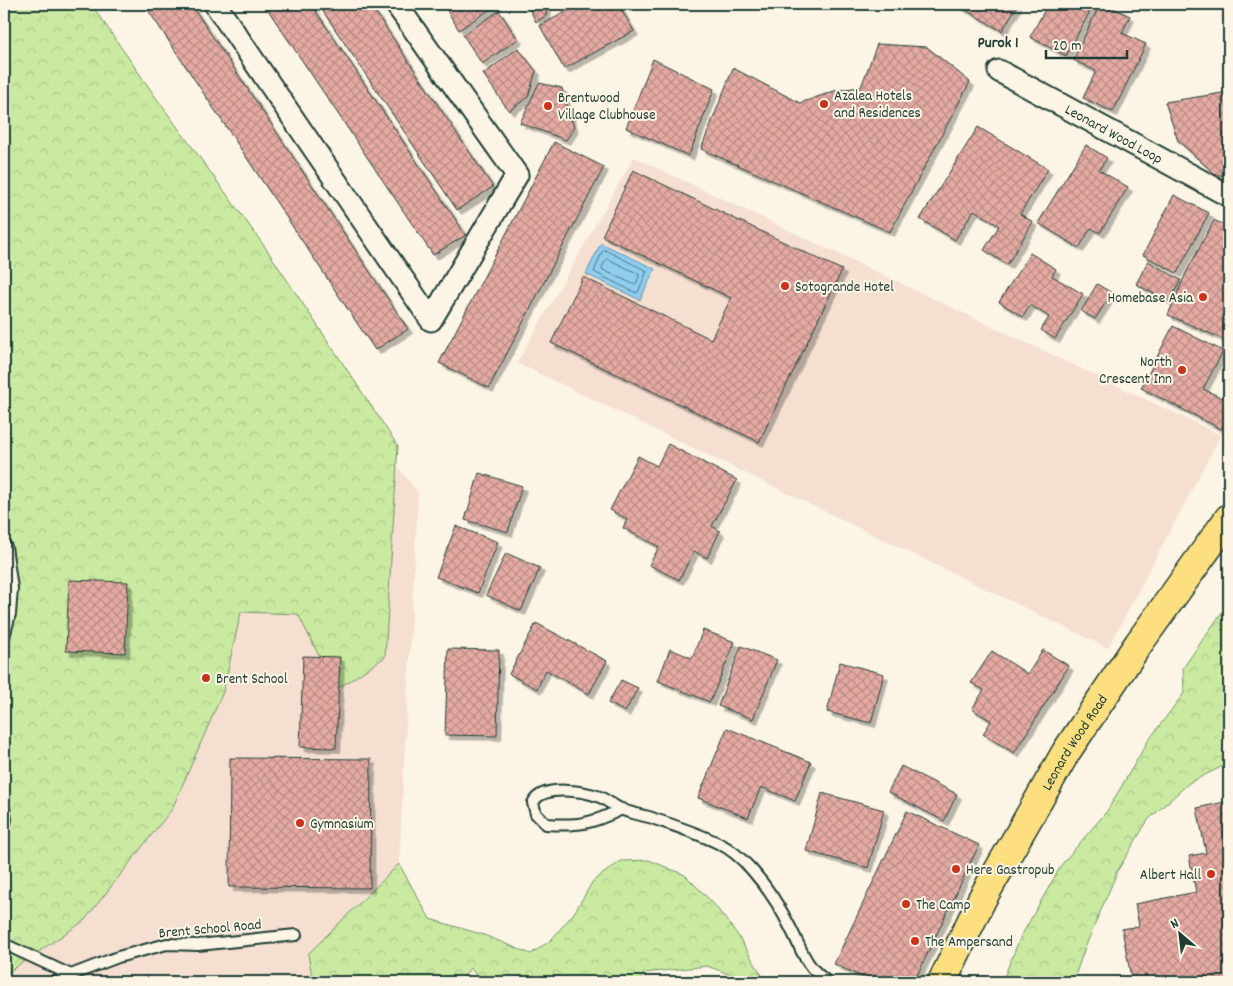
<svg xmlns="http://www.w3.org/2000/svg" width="1233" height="986" font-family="Dekko,sans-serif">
<defs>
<pattern id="forest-crowns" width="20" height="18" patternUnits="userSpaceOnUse" patternTransform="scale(1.25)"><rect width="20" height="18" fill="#cae9a1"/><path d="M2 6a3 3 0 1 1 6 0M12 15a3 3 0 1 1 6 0" fill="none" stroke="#adc98b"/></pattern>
<pattern id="building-cross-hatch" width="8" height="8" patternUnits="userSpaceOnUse" patternTransform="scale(1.25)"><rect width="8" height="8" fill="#e5aba3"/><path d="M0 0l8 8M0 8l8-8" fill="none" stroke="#b98c86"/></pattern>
<filter id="shadow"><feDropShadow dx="4.5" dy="4.5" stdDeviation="0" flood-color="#0004"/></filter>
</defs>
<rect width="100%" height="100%" fill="#fcf5e5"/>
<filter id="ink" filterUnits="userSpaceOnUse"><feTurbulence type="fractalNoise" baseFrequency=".02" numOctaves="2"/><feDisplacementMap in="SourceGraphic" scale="10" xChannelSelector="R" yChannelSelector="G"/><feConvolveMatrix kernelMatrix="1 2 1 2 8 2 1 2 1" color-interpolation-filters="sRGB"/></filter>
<g filter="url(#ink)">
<path fill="#f5dfd1" d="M 4,4 L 48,4 L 418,493 L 399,864 L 308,954 L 313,982 L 4,982 Z
M 634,157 L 1221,435 L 1108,648 L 517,363 Z"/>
<path fill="url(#forest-crowns)" stroke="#74936a" d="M 4,4 L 91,4 L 157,99 L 265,247 L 398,446 L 385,657 L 336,690 L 298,614 L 241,612 L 223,692 L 172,809 L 84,921 L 4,975 Z
M 1229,602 L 1229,763 L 1189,783 L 1148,820 L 1118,870 L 1084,950 L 1073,982 L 1002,982 L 1020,938 L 1062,864 L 1107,811 L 1148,741 L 1184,693 L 1183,668 Z
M 649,860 L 685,875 L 713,903 L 737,934 L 763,977 L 748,981 L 707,966 L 644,973 L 639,982 L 482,982 L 470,968 L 460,982 L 313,982 L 308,954 L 399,864 L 430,919 L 484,935 L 531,954 L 551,940 L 574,913 L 593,881 L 621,861 Z"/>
<path fill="#8fcdf0" stroke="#6293a5" d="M 601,243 L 655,269 L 640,300 L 586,274 Z"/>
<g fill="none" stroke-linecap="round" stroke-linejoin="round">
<path stroke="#4c777f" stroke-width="1" d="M 605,250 L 647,271 L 638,292 L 636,293 L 594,272 L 602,252 Z
M 608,259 L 639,274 L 639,276 L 636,284 L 633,284 L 603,270 L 602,267 L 606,260 Z"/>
</g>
<path fill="url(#building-cross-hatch)" stroke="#1f3d34" filter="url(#shadow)" d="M 144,4 L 191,4 L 408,329 L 375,350 Z
M 264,4 L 311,4 L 466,235 L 433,255 Z
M 318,4 L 370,4 L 493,187 L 457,210 Z
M 443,4 L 498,4 L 459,30 Z
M 527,4 L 547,4 L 546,16 L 536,22 Z
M 579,4 L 618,4 L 634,31 L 564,69 L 540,26 Z
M 955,4 L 1018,4 L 1002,31 Z
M 1048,4 L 1094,4 L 1066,56 L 1030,37 Z
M 1100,4 L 1105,4 L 1130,16 L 1122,33 L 1146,44 L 1113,112 L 1083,98 L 1096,71 L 1073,60 Z
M 499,11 L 518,39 L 482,64 L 463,35 Z
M 877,44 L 927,47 L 970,82 L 890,232 L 701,149 L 733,68 L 800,103 L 837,90 L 861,87 Z
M 518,48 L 536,71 L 528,97 L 509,111 L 483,74 Z
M 653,59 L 714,89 L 689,156 L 626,128 Z
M 539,83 L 562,88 L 574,128 L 566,140 L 520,123 Z
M 1229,92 L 1229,175 L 1216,175 L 1178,141 L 1165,102 Z
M 978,127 L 1048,169 L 1020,214 L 1033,222 L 1007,265 L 984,250 L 999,226 L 974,210 L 955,240 L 920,219 Z
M 554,142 L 604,167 L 489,388 L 439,363 Z
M 1086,145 L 1107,158 L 1099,170 L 1128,187 L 1100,233 L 1091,228 L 1079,248 L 1038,223 Z
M 633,170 L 842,270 L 759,442 L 551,343 L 583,277 L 711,339 L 731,298 L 602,236 Z
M 1174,195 L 1209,213 L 1177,273 L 1143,255 Z
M 1214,220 L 1229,228 L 1229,255 L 1225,263 L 1229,266 L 1229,342 L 1168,315 L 1186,273 Z
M 1030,253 L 1056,269 L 1052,276 L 1083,294 L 1055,339 L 1041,330 L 1049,317 L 1030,305 L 1023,317 L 999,302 Z
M 1148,261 L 1181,280 L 1169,302 L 1136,284 Z
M 1097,284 L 1112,293 L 1095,319 L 1081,311 Z
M 1173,326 L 1223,351 L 1203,389 L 1229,401 L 1229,413 L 1221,429 L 1141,388 Z
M 668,444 L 737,480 L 712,526 L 720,531 L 707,558 L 694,551 L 679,580 L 649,565 L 659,547 L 623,528 L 627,519 L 610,510 L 638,456 L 657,466 Z
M 479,473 L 522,486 L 508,532 L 465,520 Z
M 456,526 L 498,542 L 478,593 L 436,577 Z
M 506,553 L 540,568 L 521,611 L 486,595 Z
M 69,580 L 128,582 L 125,653 L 66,651 Z
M 536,623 L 607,661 L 589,694 L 546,670 L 537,689 L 509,674 Z
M 703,630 L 735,642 L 710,702 L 658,681 L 670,649 L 692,658 Z
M 741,646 L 777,660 L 753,719 L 718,706 Z
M 448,649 L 499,650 L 497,736 L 445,735 Z
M 1043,650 L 1069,666 L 1014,753 L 983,734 L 991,721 L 972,709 L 984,690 L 971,683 L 992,651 L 1028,674 Z
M 303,656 L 340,657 L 336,748 L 300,747 Z
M 840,662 L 884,674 L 871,723 L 827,712 Z
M 621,680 L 638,688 L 625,712 L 608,703 Z
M 727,728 L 811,762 L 795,801 L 761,787 L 748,818 L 698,798 Z
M 230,758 L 371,759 L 370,888 L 229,887 Z
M 901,766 L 957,794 L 944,821 L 888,792 Z
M 822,793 L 884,810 L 868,868 L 806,851 Z
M 1229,801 L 1229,982 L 1132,982 L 1122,929 L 1139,926 L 1135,904 L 1196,892 L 1189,856 L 1206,853 L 1197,808 Z
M 907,811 L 979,845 L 914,982 L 873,982 L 834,964 Z"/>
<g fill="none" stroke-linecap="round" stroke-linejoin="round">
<g stroke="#1f3d34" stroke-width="14">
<path id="service" d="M 4,544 L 6,547 L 12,588 L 10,614 L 4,637
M 4,808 L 6,819 L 4,827
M 622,809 C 591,824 579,826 546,824 L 536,814 L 533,803 C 542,784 584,791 600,797 C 608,801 615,807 623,810 C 631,813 640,815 649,817 C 672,825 698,833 720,844 C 733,850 743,860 752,870 C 767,887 780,907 790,927 C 802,950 805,967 828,982
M 4,944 L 71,975
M 55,982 L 71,975 L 118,957 L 167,944 L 198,945 L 296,935"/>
</g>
<g stroke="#1f3d34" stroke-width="25">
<g id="minor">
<path d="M 215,4 L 431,320 L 517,175 L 396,4"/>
<path id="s1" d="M 999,71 L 1229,196"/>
</g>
</g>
<g stroke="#1f3d34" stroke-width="31">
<g id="primary">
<path id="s2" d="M 942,982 L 982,899 L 1066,752 L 1139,643 L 1229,518"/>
</g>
</g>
<use href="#service" stroke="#fcf5e5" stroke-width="10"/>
<use href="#minor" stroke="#fcf5e5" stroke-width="21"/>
<use href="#primary" stroke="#fddf80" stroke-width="28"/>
</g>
</g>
<g fill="#c8321e" stroke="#fcf5e5" stroke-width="2">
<circle cx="824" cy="104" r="5"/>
<circle cx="548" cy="106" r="5"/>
<circle cx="785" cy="286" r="5"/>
<circle cx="1203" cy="297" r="5"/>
<circle cx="1182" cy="370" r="5"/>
<circle cx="206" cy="678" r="5"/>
<circle cx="300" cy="823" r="5"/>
<circle cx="956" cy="869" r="5"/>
<circle cx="1211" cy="874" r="5"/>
<circle cx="906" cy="904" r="5"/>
<circle cx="915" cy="941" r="5"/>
</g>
<g text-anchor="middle" stroke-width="4" stroke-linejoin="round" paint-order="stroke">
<g font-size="15" fill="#1f3d34" stroke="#fcf5e5" text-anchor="start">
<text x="834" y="100">Azalea Hotels<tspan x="834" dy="17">and Residences</tspan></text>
<text x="558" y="102">Brentwood<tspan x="558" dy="17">Village Clubhouse</tspan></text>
<text x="795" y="291">Sotogrande Hotel</text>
<text x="1193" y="302" text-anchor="end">Homebase Asia</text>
<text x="1172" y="366" text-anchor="end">North<tspan x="1172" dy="17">Crescent Inn</tspan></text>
<text x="216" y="683">Brent School</text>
<text x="310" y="828">Gymnasium</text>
<text x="966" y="874">Here Gastropub</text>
<text x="1201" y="879" text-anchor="end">Albert Hall</text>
<text x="916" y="909">The Camp</text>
<text x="925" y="946">The Ampersand</text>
</g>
<g font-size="15" fill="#1f3d34" stroke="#fcf5e5">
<text dy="5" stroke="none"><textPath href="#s1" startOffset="131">Leonard Wood Loop</textPath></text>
<text dy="5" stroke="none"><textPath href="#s2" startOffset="274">Leonard Wood Road</textPath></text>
<text transform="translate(210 928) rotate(-5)" y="5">Brent School Road</text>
</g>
<g font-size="16" font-weight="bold" fill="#1f3d34" stroke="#fcf5e5">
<text x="998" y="47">Purok 1</text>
</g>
</g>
<rect width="1233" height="986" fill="none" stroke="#fcf5e5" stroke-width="20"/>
<rect x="10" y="10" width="1213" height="966" fill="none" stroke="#1f3d34" stroke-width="2" filter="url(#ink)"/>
<g transform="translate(1180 934) rotate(332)" stroke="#fcf5e5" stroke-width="4" paint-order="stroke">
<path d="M0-4L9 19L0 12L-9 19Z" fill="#1f3d34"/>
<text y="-8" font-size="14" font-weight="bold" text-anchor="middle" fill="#1f3d34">N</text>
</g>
<path d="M1046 50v8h81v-8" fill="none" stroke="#1f3d34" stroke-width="2.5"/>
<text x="1053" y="50" font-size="15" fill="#1f3d34" stroke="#fcf5e5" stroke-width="4" paint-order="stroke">20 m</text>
</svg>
